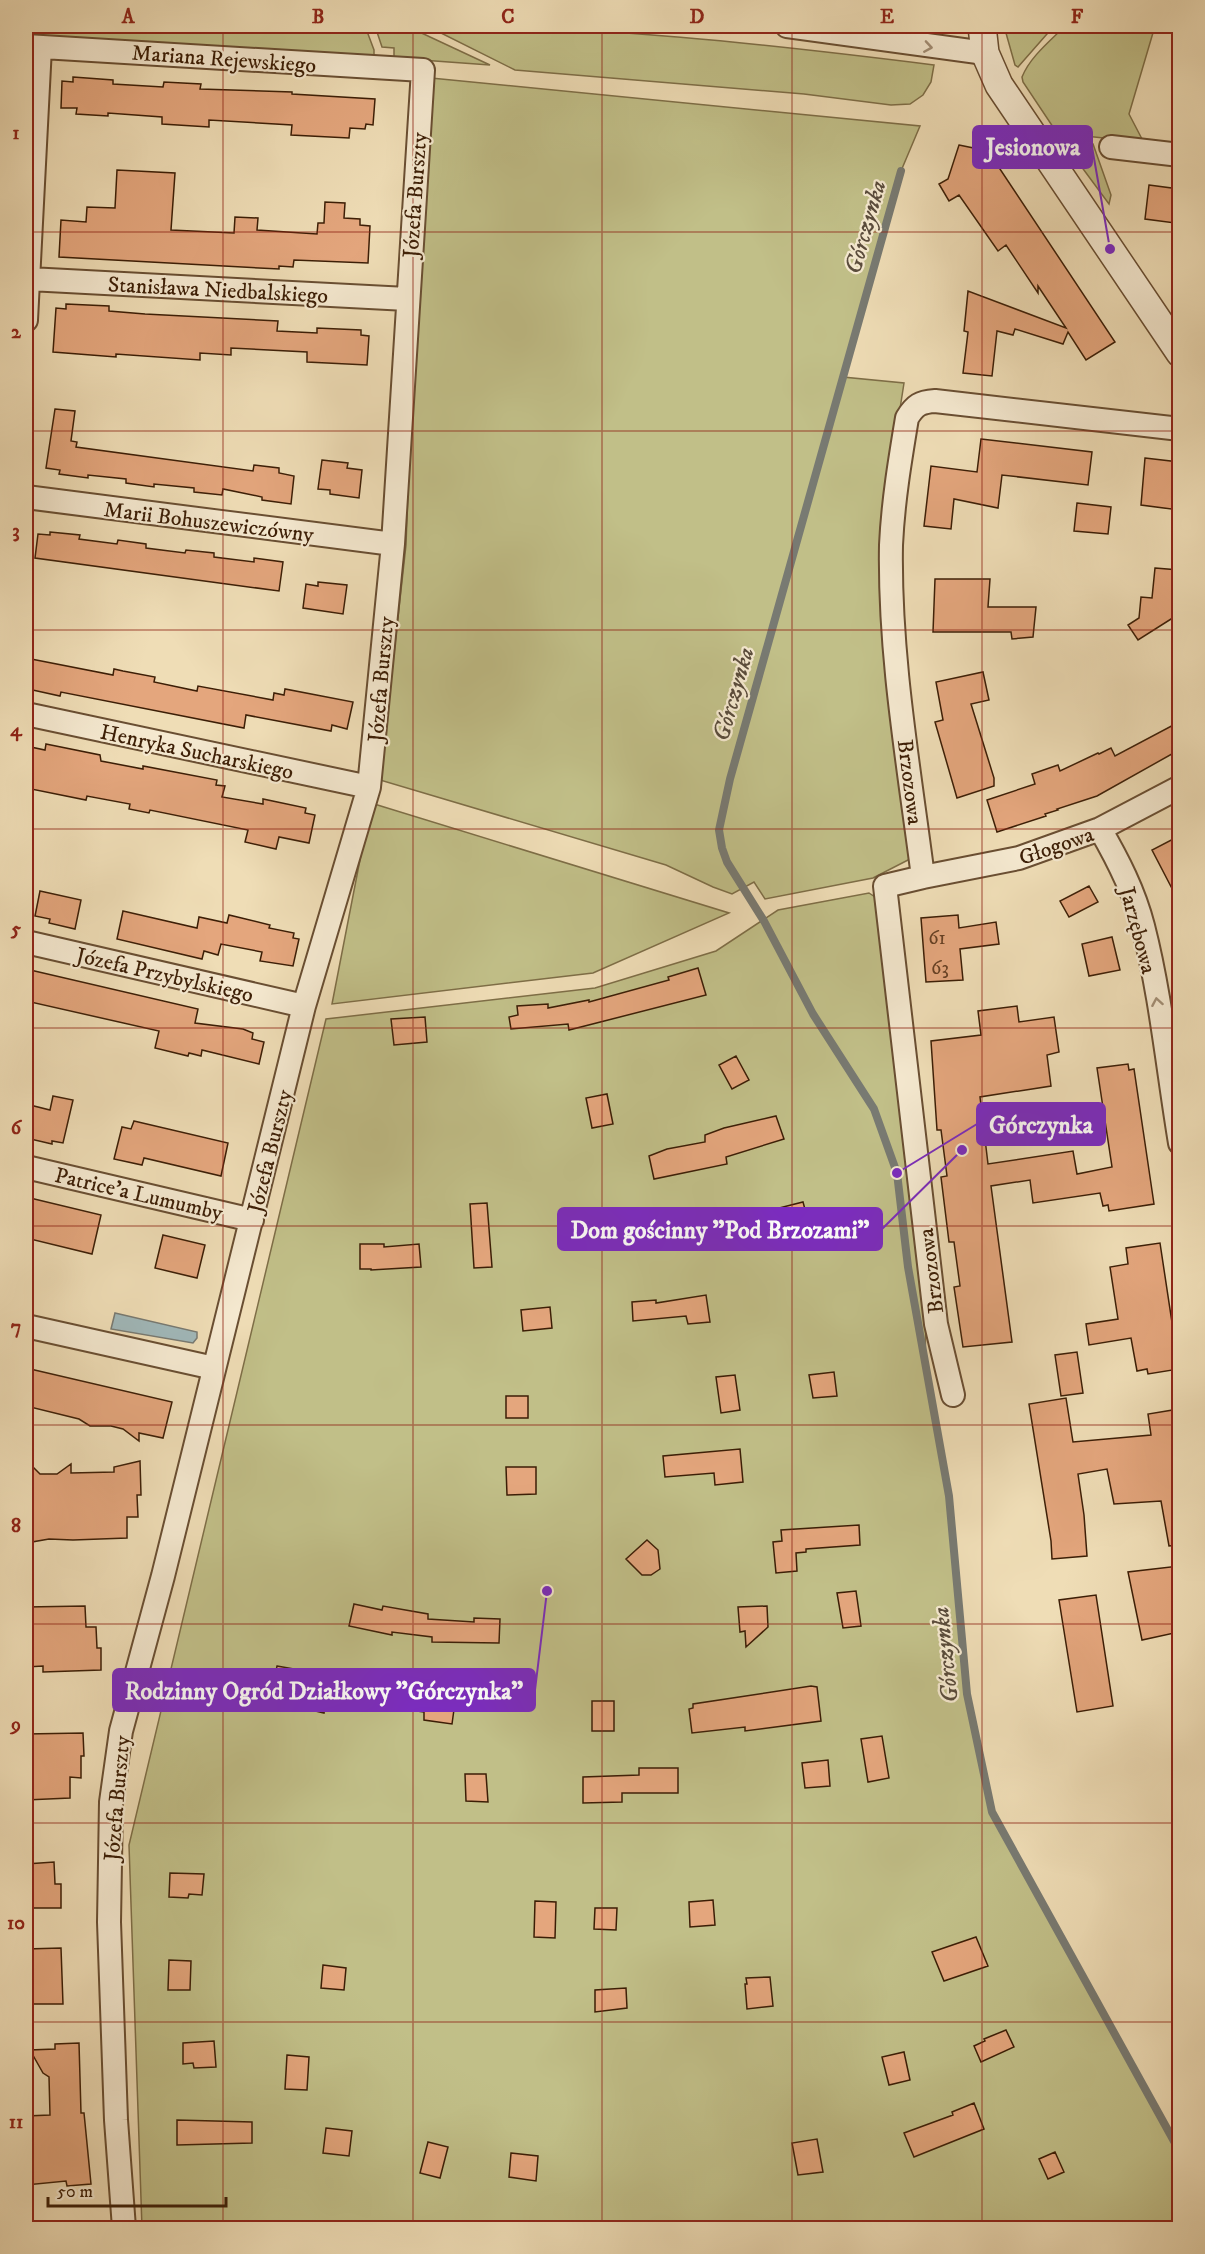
<svg xmlns="http://www.w3.org/2000/svg" width="1205" height="2254" font-family="'IM FELL DW Pica',serif">
<rect width="100%" height="100%" fill="#efddb6"/>
<filter id="stains"><feTurbulence type="fractalNoise" baseFrequency=".00333" numOctaves="4"/><feColorMatrix values="0 0 0 0 .2 0 0 0 0 .09 0 0 0 0 .02 0 0 0 .5 -.17"/></filter>
<radialGradient id="worn" r=".72"><stop offset=".6" stop-color="#630" stop-opacity="0"/><stop offset="1" stop-color="#630" stop-opacity=".3"/></radialGradient>
<path fill="#c1bf88" stroke="#7e6e47" stroke-width="1.5" d="M 26,26 L 365,26 L 374,50 L 374,57 L 26,36 Z
M 375,26 L 400,26 L 413,29 L 490,65 L 394,58 L 394,48 L 382,47 Z
M 427,26 C 596,25 765,44 934,65 L 931,82 L 923,95 L 910,104 L 891,105 L 804,94 L 515,70 Z
M 1004,26 L 1054,26 L 1018,67 L 1015,65 Z
M 1065,26 L 1155,26 L 1129,114 L 1142,139 L 1141,142 L 1057,133 L 1023,82 L 1022,77 C 1030,57 1050,41 1065,26 Z
M 431,78 L 920,126 L 901,171 L 843,377 L 904,383 L 886,499 L 910,859 L 873,878 L 765,899 L 754,882 L 732,894 L 713,887 L 666,865 L 380,780 L 406,545 L 415,293 Z
M 1061,139 L 1093,144 L 1111,195 L 1109,204 Z
M 371,803 L 729,913 L 593,973 L 332,1004 Z
M 869,893 L 875,897 L 926,1320 L 925,1362 L 949,1496 L 967,1694 L 992,1812 L 1179,2152 L 1179,2228 L 142,2228 L 129,1845 L 326,1019 L 595,988 L 716,951 L 778,910 Z"/>
<path fill="#a0b8ba" stroke="#787a72" stroke-width="1.5" d="M 115,1313 L 197,1332 L 197,1338 L 193,1343 L 111,1329 Z"/>
<g fill="none" stroke-linecap="round" stroke-linejoin="round">
<path stroke="#787a72" stroke-width="8" d="M 901,171 L 730,779 L 719,830 L 722,848 L 727,862 L 764,921 L 813,1014 L 874,1109 L 897,1173 L 908,1267 L 949,1496 L 967,1694 L 992,1812 L 1180,2152"/>
</g>
<path fill="#e4a67d" stroke="#3c1e06" stroke-width="1.5" d="M 73,77 L 113,80 L 113,84 L 163,87 L 164,82 L 201,84 L 200,89 L 292,92 L 292,94 L 375,99 L 373,125 L 366,124 L 365,129 L 350,128 L 349,138 L 291,135 L 292,125 L 209,120 L 209,127 L 162,124 L 162,117 L 108,113 L 108,116 L 76,114 L 77,108 L 61,108 L 62,81 L 73,82 Z
M 959,145 L 988,151 L 1115,342 L 1086,360 L 1068,332 L 1063,344 L 1015,329 L 1013,335 L 997,331 L 992,376 L 963,373 L 968,332 L 964,331 L 968,291 L 1066,328 L 1038,286 L 1038,293 L 1006,245 L 998,251 L 959,195 L 949,201 L 939,184 L 948,179 Z
M 117,170 L 175,173 L 171,230 L 234,233 L 235,217 L 258,218 L 257,230 L 317,234 L 318,223 L 324,223 L 325,202 L 345,203 L 344,218 L 360,219 L 360,225 L 370,226 L 368,263 L 294,260 L 293,267 L 279,266 L 279,269 L 59,257 L 61,220 L 86,222 L 87,207 L 115,208 Z
M 1149,185 L 1179,189 L 1179,218 L 1176,217 L 1175,223 L 1145,219 Z
M 66,304 L 109,306 L 109,311 L 145,314 L 278,321 L 277,331 L 317,333 L 317,328 L 361,330 L 361,335 L 369,336 L 367,365 L 307,362 L 307,352 L 231,348 L 231,355 L 200,353 L 200,360 L 116,354 L 116,357 L 53,352 L 56,308 L 66,309 Z
M 55,409 L 75,411 L 71,441 L 77,442 L 76,447 L 253,471 L 254,465 L 279,468 L 279,473 L 294,476 L 291,504 L 262,500 L 262,497 L 223,489 L 222,495 L 194,492 L 194,488 L 154,484 L 154,487 L 126,483 L 126,479 L 88,475 L 88,478 L 59,474 L 60,470 L 46,468 Z
M 981,439 L 1092,452 L 1088,485 L 1002,475 L 998,508 L 954,499 L 951,529 L 924,526 L 931,466 L 977,472 Z
M 1145,458 L 1179,462 L 1179,510 L 1141,505 Z
M 322,460 L 348,463 L 347,468 L 362,470 L 359,498 L 330,494 L 330,490 L 318,489 Z
M 1077,503 L 1111,507 L 1108,534 L 1074,531 Z
M 50,532 L 80,535 L 79,539 L 117,544 L 118,540 L 146,544 L 146,548 L 185,553 L 186,550 L 214,553 L 214,557 L 254,562 L 254,558 L 283,562 L 279,591 L 35,558 L 38,534 L 50,535 Z
M 1155,568 L 1179,570 L 1179,614 L 1138,640 L 1128,625 L 1139,618 L 1141,597 L 1152,598 Z
M 935,579 L 990,579 L 988,607 L 1036,607 L 1033,637 L 1012,639 L 1011,632 L 933,632 Z
M 318,582 L 347,585 L 343,614 L 303,608 L 306,584 L 318,586 Z
M 26,658 L 113,675 L 114,669 L 123,671 L 155,677 L 154,682 L 197,691 L 198,686 L 273,700 L 274,693 L 284,695 L 285,689 L 353,702 L 347,729 L 332,725 L 331,731 L 246,715 L 244,728 L 61,692 L 60,696 L 28,689 L 29,686 L 26,685 Z
M 983,672 L 989,700 L 971,704 L 994,778 L 994,786 L 957,798 L 935,722 L 943,720 L 936,682 Z
M 1179,722 L 1179,750 L 1097,796 L 1057,809 L 1058,810 L 1045,814 L 1046,816 L 997,832 L 987,800 L 1035,784 L 1032,774 L 1058,765 L 1060,771 L 1098,753 L 1099,754 L 1111,748 L 1115,756 Z
M 46,744 L 100,755 L 101,761 L 143,769 L 143,766 L 217,780 L 216,785 L 225,786 L 222,797 L 263,804 L 263,799 L 306,808 L 305,813 L 315,815 L 309,843 L 279,837 L 276,849 L 245,842 L 248,830 L 150,810 L 149,813 L 129,809 L 130,804 L 87,796 L 86,800 L 26,788 L 26,746 L 45,750 Z
M 1179,836 L 1179,902 L 1152,850 Z
M 1089,886 L 1098,902 L 1069,917 L 1060,901 Z
M 40,891 L 81,900 L 75,929 L 49,923 L 50,919 L 35,916 Z
M 123,911 L 197,928 L 199,917 L 227,923 L 229,915 L 270,925 L 269,928 L 294,933 L 293,938 L 299,939 L 293,966 L 260,961 L 262,952 L 221,944 L 218,955 L 204,951 L 202,959 L 117,939 Z
M 958,915 L 959,928 L 996,922 L 999,944 L 960,949 L 963,980 L 926,982 L 921,918 Z
M 1112,937 L 1120,970 L 1089,976 L 1082,944 Z
M 698,968 L 706,995 L 569,1030 L 568,1024 L 511,1029 L 509,1017 L 518,1015 L 517,1006 L 548,1004 L 548,1008 L 589,1000 L 589,1002 L 669,980 L 668,977 Z
M 26,969 L 198,1009 L 195,1023 L 243,1029 L 253,1033 L 252,1039 L 264,1042 L 259,1064 L 202,1050 L 201,1056 L 189,1053 L 188,1056 L 155,1048 L 159,1031 L 26,1001 Z
M 1017,1006 L 1019,1022 L 1054,1017 L 1059,1052 L 1047,1055 L 1051,1086 L 980,1097 L 988,1164 L 1073,1151 L 1077,1174 L 1112,1167 L 1097,1068 L 1128,1064 L 1129,1070 L 1134,1069 L 1154,1204 L 1109,1211 L 1108,1205 L 1103,1206 L 1100,1193 L 1033,1203 L 1030,1180 L 991,1186 L 1012,1342 L 963,1347 L 954,1287 L 960,1286 L 954,1242 L 949,1242 L 941,1177 L 947,1176 L 941,1130 L 937,1130 L 931,1041 L 981,1035 L 978,1011 Z
M 425,1017 L 427,1042 L 394,1045 L 391,1019 Z
M 736,1056 L 749,1080 L 732,1089 L 719,1065 Z
M 607,1094 L 613,1124 L 592,1128 L 586,1098 Z
M 53,1096 L 73,1100 L 63,1143 L 52,1141 L 52,1144 L 26,1138 L 26,1104 L 50,1110 Z
M 776,1116 L 784,1139 L 726,1157 L 727,1164 L 654,1179 L 649,1156 L 667,1149 L 705,1142 L 705,1135 L 724,1128 Z
M 134,1121 L 228,1143 L 221,1176 L 144,1158 L 142,1165 L 114,1159 L 122,1127 L 131,1129 Z
M 26,1197 L 101,1215 L 92,1254 L 26,1238 Z
M 803,1202 L 809,1224 L 784,1230 L 779,1208 Z
M 487,1203 L 492,1267 L 474,1268 L 470,1204 Z
M 163,1235 L 205,1245 L 197,1278 L 155,1268 Z
M 1160,1243 L 1179,1369 L 1148,1374 L 1147,1369 L 1137,1371 L 1131,1338 L 1089,1345 L 1086,1324 L 1118,1319 L 1110,1267 L 1128,1264 L 1126,1248 Z
M 360,1244 L 384,1244 L 384,1247 L 419,1244 L 421,1267 L 371,1270 L 371,1269 L 360,1269 Z
M 706,1295 L 710,1322 L 688,1324 L 686,1316 L 633,1321 L 632,1302 L 656,1300 L 656,1303 Z
M 550,1307 L 552,1328 L 523,1331 L 521,1310 Z
M 1077,1352 L 1083,1393 L 1061,1396 L 1055,1355 Z
M 26,1368 L 172,1402 L 163,1438 L 139,1433 L 139,1441 L 123,1429 L 111,1426 L 90,1426 L 79,1419 L 26,1406 Z
M 834,1372 L 837,1396 L 813,1398 L 809,1375 Z
M 735,1375 L 740,1410 L 721,1413 L 716,1377 Z
M 506,1396 L 528,1396 L 528,1418 L 506,1418 Z
M 1066,1398 L 1073,1442 L 1151,1435 L 1148,1414 L 1179,1409 L 1179,1545 L 1169,1546 L 1161,1501 L 1114,1504 L 1107,1469 L 1078,1474 L 1084,1515 L 1087,1556 L 1052,1559 L 1051,1541 L 1029,1404 Z
M 740,1449 L 743,1482 L 715,1485 L 714,1473 L 665,1477 L 663,1456 Z
M 26,1460 L 40,1474 L 57,1474 L 71,1464 L 71,1473 L 114,1472 L 114,1467 L 140,1461 L 141,1495 L 137,1495 L 138,1517 L 127,1517 L 127,1538 L 73,1540 L 49,1539 L 26,1543 Z
M 506,1467 L 536,1467 L 536,1494 L 507,1495 Z
M 859,1525 L 860,1545 L 806,1549 L 806,1552 L 796,1553 L 797,1571 L 776,1573 L 773,1542 L 782,1541 L 781,1530 Z
M 647,1540 L 658,1550 L 660,1569 L 651,1575 L 642,1575 L 626,1559 Z
M 1179,1566 L 1179,1632 L 1142,1640 L 1128,1572 Z
M 856,1591 L 861,1626 L 843,1628 L 837,1593 Z
M 1096,1595 L 1113,1706 L 1077,1712 L 1059,1600 Z
M 354,1604 L 382,1610 L 383,1606 L 428,1614 L 428,1619 L 474,1622 L 474,1618 L 500,1619 L 499,1643 L 432,1642 L 432,1637 L 392,1632 L 392,1635 L 349,1626 Z
M 85,1606 L 86,1627 L 96,1627 L 97,1648 L 101,1648 L 101,1670 L 43,1672 L 43,1666 L 26,1667 L 26,1607 Z
M 767,1606 L 768,1627 L 746,1647 L 745,1631 L 740,1632 L 738,1607 Z
M 277,1666 L 300,1670 L 299,1672 L 377,1685 L 456,1695 L 452,1724 L 424,1720 L 424,1712 L 340,1700 L 339,1704 L 326,1701 L 324,1713 L 273,1701 L 275,1691 L 272,1689 Z
M 811,1686 L 817,1687 L 821,1721 L 745,1731 L 745,1727 L 692,1733 L 689,1709 L 693,1708 L 693,1704 Z
M 592,1701 L 614,1701 L 614,1731 L 592,1731 Z
M 83,1733 L 84,1756 L 81,1756 L 81,1778 L 70,1777 L 70,1798 L 26,1800 L 26,1734 Z
M 882,1736 L 889,1778 L 868,1782 L 861,1739 Z
M 828,1760 L 830,1786 L 805,1788 L 802,1763 Z
M 639,1768 L 678,1768 L 678,1793 L 622,1793 L 622,1802 L 583,1803 L 583,1777 L 639,1775 Z
M 465,1774 L 486,1774 L 488,1802 L 466,1801 Z
M 54,1862 L 55,1884 L 61,1884 L 61,1908 L 26,1908 L 26,1864 Z
M 170,1873 L 204,1874 L 202,1895 L 189,1894 L 188,1898 L 169,1897 Z
M 713,1900 L 715,1925 L 690,1927 L 689,1902 Z
M 535,1901 L 556,1902 L 555,1938 L 534,1937 Z
M 595,1908 L 617,1908 L 616,1930 L 594,1929 Z
M 976,1937 L 988,1966 L 944,1981 L 932,1952 Z
M 61,1948 L 63,2004 L 26,2004 L 26,1949 Z
M 169,1960 L 191,1961 L 190,1990 L 168,1990 Z
M 323,1965 L 346,1968 L 344,1990 L 321,1988 Z
M 770,1977 L 773,2006 L 747,2009 L 745,1984 L 747,1984 L 746,1978 Z
M 626,1988 L 627,2008 L 595,2012 L 595,1990 Z
M 1006,2030 L 1014,2047 L 981,2062 L 974,2046 L 985,2041 L 984,2039 Z
M 214,2041 L 216,2067 L 194,2068 L 193,2063 L 183,2064 L 183,2043 Z
M 79,2043 L 81,2113 L 84,2113 L 91,2184 L 67,2186 L 66,2181 L 26,2185 L 26,2116 L 50,2115 L 49,2077 L 43,2073 L 30,2050 L 55,2049 L 55,2044 Z
M 904,2052 L 910,2080 L 889,2085 L 882,2057 Z
M 287,2055 L 309,2057 L 307,2090 L 285,2089 Z
M 974,2103 L 984,2129 L 914,2157 L 904,2133 L 953,2115 L 952,2112 Z
M 177,2120 L 252,2122 L 252,2143 L 177,2145 Z
M 326,2128 L 352,2131 L 349,2156 L 323,2153 Z
M 817,2139 L 823,2172 L 798,2175 L 792,2143 Z
M 428,2142 L 448,2147 L 440,2178 L 420,2173 Z
M 1055,2152 L 1064,2172 L 1048,2179 L 1039,2159 Z
M 511,2153 L 538,2156 L 536,2181 L 509,2177 Z"/>
<g fill="none" stroke-linecap="round" stroke-linejoin="round">
<g stroke="#694e32" stroke-width="26">
<path id="minor" d="M 787,26 L 985,53
M 26,46 L 423,70 L 393,544 L 369,787 L 304,1006 L 163,1576 L 121,1731 L 111,1802 L 109,1922 L 116,2120 L 124,2228
M 1111,147 L 1180,155
M 29,279 L 407,299
M 26,320 L 40,47
M 26,497 L 393,544
M 26,714 L 369,787
M 1100,829 C 1118,860 1134,891 1143,926 C 1161,996 1168,1071 1180,1143
M 923,877 C 909,767 889,656 891,545 C 893,502 900,460 907,418 C 915,405 920,402 935,401 L 1180,429
M 26,942 L 304,1006
M 26,1167 L 252,1220
M 26,1326 L 214,1368
M 953,1395 L 936,1324 L 885,886 L 923,877 L 1019,858 L 1100,829 L 1180,787"/>
</g>
<g stroke="#694e32" stroke-width="30">
<path id="tertiary" d="M 982,26 L 985,53 L 999,85 L 1180,353"/>
</g>
<use href="#minor" stroke="#f5e9d0" stroke-width="22"/>
<use href="#tertiary" stroke="#f5e9d0" stroke-width="27"/>
</g>
<defs><path id="oneway-chevron" d="M-2-3.5L2.5 0L-2 3.5" fill="none" stroke-width="1.6" stroke-linecap="round" stroke-linejoin="round" transform="scale(1.5)"/></defs>
<g stroke="#a28e75">
<use href="#oneway-chevron" transform="translate(928 47) rotate(9)"/>
<use href="#oneway-chevron" transform="translate(1157 1002) rotate(-100)"/>
</g>
<path fill="none" stroke="#8f2418" stroke-width="1.5" stroke-opacity="0.55" d="M 223,26 L 223,2228M 413,26 L 413,2228M 602,26 L 602,2228M 792,26 L 792,2228M 982,26 L 982,2228M 26,232 L 1180,232M 26,431 L 1180,431M 26,630 L 1180,630M 26,829 L 1180,829M 26,1028 L 1180,1028M 26,1226 L 1180,1226M 26,1425 L 1180,1425M 26,1624 L 1180,1624M 26,1823 L 1180,1823M 26,2022 L 1180,2022"/>
<g text-anchor="middle" stroke-width="4.5" stroke-linejoin="round" paint-order="stroke">
<g font-size="20" fill="#664024">
<text x="937" y="944">61</text>
<text x="940" y="974">63</text>
</g>
<g font-size="22" fill="#3c1e06" stroke="#f5e9d0">
<text transform="translate(224 58) rotate(4)" y="8">Mariana Rejewskiego</text>
<text transform="translate(414 195) rotate(-86)" y="8">Józefa Burszty</text>
<text transform="translate(218 289) rotate(3)" y="8">Stanisława Niedbalskiego</text>
<text transform="translate(209 521) rotate(7)" y="8">Marii Bohuszewiczówny</text>
<text transform="translate(380 679) rotate(-85)" y="8">Józefa Burszty</text>
<text transform="translate(197 751) rotate(12)" y="8">Henryka Sucharskiego</text>
<text transform="translate(911 782) rotate(83)" y="8">Brzozowa</text>
<text transform="translate(1056 845) rotate(-19)" y="8">Głogowa</text>
<text transform="translate(1139 930) rotate(75)" y="8">Jarzębowa</text>
<text transform="translate(165 974) rotate(13)" y="8">Józefa Przybylskiego</text>
<text transform="translate(269 1151) rotate(-76)" y="8">Józefa Burszty</text>
<text transform="translate(139 1193) rotate(13)" y="8">Patrice'a Lumumby</text>
<text transform="translate(930 1271) rotate(-97)" y="8">Brzozowa</text>
<text transform="translate(116 1798) rotate(-85)" y="8">Józefa Burszty</text>
</g>
<g font-size="24" font-style="italic" fill="#5a4c3c" stroke="#f5e9d0">
<text transform="translate(865 227) rotate(-74)" y="8">Górczynka</text>
<text transform="translate(733 694) rotate(-74)" y="8">Górczynka</text>
<text transform="translate(945 1655) rotate(-96)" y="8">Górczynka</text>
</g>
</g>
<path fill="none" stroke="#7b2cbf" stroke-width="2" d="M1110 249L1092 147M897 1173L977 1124M962 1150L882 1229M547 1591L535 1690"/>
<g fill="#7b2cbf" stroke="#f5e9d0" stroke-width="2">
<circle cx="1110" cy="249" r="6"/>
<circle cx="897" cy="1173" r="6"/>
<circle cx="962" cy="1150" r="6"/>
<circle cx="547" cy="1591" r="6"/>
</g>
<g fill="#7b2cbf" stroke="#7b2cbf" stroke-width="2">
<rect x="973" y="126" width="119" height="42" rx="6"/>
<rect x="977" y="1103" width="128" height="42" rx="6"/>
<rect x="558" y="1208" width="324" height="42" rx="6"/>
<rect x="113" y="1669" width="422" height="42" rx="6"/>
</g>
<g font-size="24" text-anchor="middle" font-weight="bold" fill="#fff">
<text x="1033" y="155">Jesionowa</text>
<text x="1041" y="1133">Górczynka</text>
<text x="720" y="1238">Dom gościnny "Pod Brzozami"</text>
<text x="324" y="1699">Rodzinny Ogród Działkowy "Górczynka"</text>
</g>
<rect width="1205" height="2254" fill="none" stroke="#efddb6" stroke-width="66"/>
<path d="M48 2197v9h178v-9" fill="none" stroke="#3c1e06" stroke-width="3"/>
<text x="57" y="2197" font-size="18" fill="#3c1e06" stroke="#f5e9d0" stroke-width="4.5" paint-order="stroke">50 m</text>
<rect x="33" y="33" width="1139" height="2188" fill="none" stroke="#8f2418" stroke-width="2"/>
<g font-size="20" text-anchor="middle" font-weight="bold" fill="#8f2418">
<text x="128" y="23">A</text>
<text x="318" y="23">B</text>
<text x="508" y="23">C</text>
<text x="697" y="23">D</text>
<text x="887" y="23">E</text>
<text x="1077" y="23">F</text>
<text x="16" y="139">1</text>
<text x="16" y="338">2</text>
<text x="16" y="537">3</text>
<text x="16" y="736">4</text>
<text x="16" y="935">5</text>
<text x="16" y="1134">6</text>
<text x="16" y="1333">7</text>
<text x="16" y="1532">8</text>
<text x="16" y="1731">9</text>
<text x="16" y="1929">10</text>
<text x="16" y="2128">11</text>
</g>
<rect width="100%" height="100%" filter="url(#stains)"/>
<rect width="100%" height="100%" fill="url(#worn)"/>
</svg>
